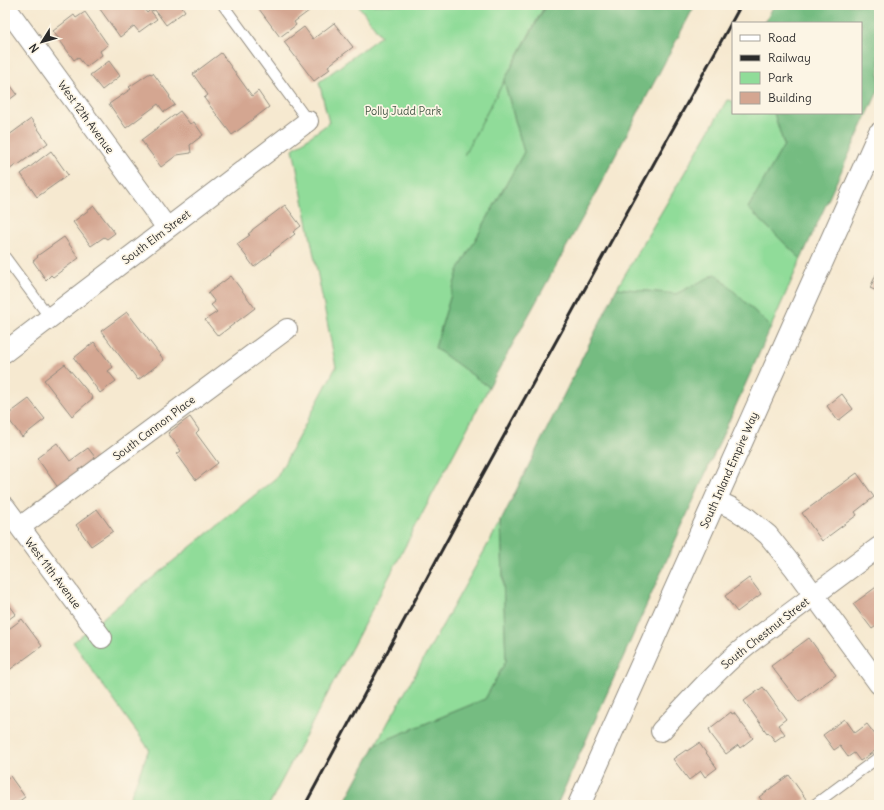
<svg xmlns="http://www.w3.org/2000/svg" width="884" height="810" font-family="Delius,sans-serif">
<rect width="100%" height="100%" fill="#fcf5e5"/>
<filter id="ink" filterUnits="userSpaceOnUse"><feTurbulence type="fractalNoise" baseFrequency=".025" numOctaves="2"/><feDisplacementMap in="SourceGraphic" scale="8" xChannelSelector="R" yChannelSelector="G"/><feConvolveMatrix kernelMatrix="1 2 1 2 8 2 1 2 1" color-interpolation-filters="sRGB"/></filter>
<filter id="wash" filterUnits="userSpaceOnUse"><feTurbulence type="fractalNoise" baseFrequency=".012" numOctaves="4" result="noise"/><feDisplacementMap in="SourceGraphic" scale="16" xChannelSelector="R" yChannelSelector="G"/><feGaussianBlur stdDeviation="0.9" result="paint"/><feColorMatrix in="noise" values="0 0 0 0 0 0 0 0 0 0 0 0 0 0 0 0 0 1.4 0 .05"/><feComposite in="paint" operator="in"/></filter>
<g filter="url(#wash)">
<rect width="100%" height="100%" fill="#f6e9d0"/>
<path fill="#90dc99" stroke="#5e8462" d="M 358,5 L 545,5 L 464,155 L 504,81 L 524,152 L 458,271 L 435,348 L 489,387 L 269,805 L 127,805 L 149,749 L 97,677 L 73,642 L 277,477 L 336,367 L 293,149 L 329,123 L 319,82 L 381,36 Z
M 727,100 L 733,101 L 733,113 L 774,113 L 784,145 L 748,208 L 801,259 L 771,327 L 716,274 L 676,294 L 617,288 Z
M 501,521 L 506,661 L 485,699 L 376,744 Z"/>
<path fill="#74bc81" stroke="#507456" d="M 546,5 L 695,5 L 583,217 L 489,387 L 435,348 L 458,271 L 524,152 L 504,81 Z
M 774,5 L 879,5 L 879,89 L 801,259 L 748,208 L 784,145 L 774,113 L 861,113 L 861,23 L 765,23 Z
M 716,274 L 771,327 L 557,805 L 343,805 L 376,744 L 485,699 L 506,661 L 501,521 L 617,288 L 676,294 Z"/>
<g id="blocks">
<path fill="#d4a691" d="M 97,5 L 141,5 L 147,13 L 150,10 L 157,19 L 139,32 L 134,26 L 120,37 Z
M 148,5 L 181,5 L 185,11 L 166,25 L 155,10 L 153,11 Z
M 256,5 L 317,5 L 294,22 L 296,25 L 280,37 Z
M 85,12 L 108,45 L 100,51 L 102,55 L 86,67 L 78,57 L 74,60 L 53,31 L 74,15 L 76,18 Z
M 334,23 L 353,47 L 328,66 L 330,69 L 314,81 L 284,42 L 304,27 L 313,39 Z
M 221,53 L 252,96 L 258,91 L 269,107 L 232,135 L 204,98 L 208,95 L 193,74 Z
M 109,61 L 120,76 L 102,90 L 90,75 Z
M 150,73 L 151,74 L 153,73 L 170,96 L 169,97 L 175,105 L 164,112 L 158,104 L 126,128 L 109,104 L 131,89 L 129,87 Z
M 5,78 L 17,94 L 5,103 Z
M 180,111 L 190,124 L 194,122 L 203,135 L 190,145 L 191,153 L 177,155 L 161,167 L 141,140 Z
M 31,119 L 48,143 L 18,165 L 17,164 L 9,170 L 5,165 L 5,156 L 8,153 L 5,149 L 5,138 Z
M 51,151 L 68,175 L 37,197 L 21,174 Z
M 285,205 L 301,226 L 293,232 L 295,234 L 270,253 L 271,254 L 254,267 L 237,244 L 250,235 L 248,234 L 252,231 L 252,230 Z
M 94,206 L 115,233 L 107,239 L 104,237 L 91,246 L 73,222 Z
M 64,237 L 79,258 L 53,277 L 51,275 L 46,280 L 33,261 L 38,257 L 37,256 Z
M 879,268 L 879,292 L 870,288 Z
M 231,276 L 255,308 L 218,336 L 205,320 L 217,312 L 211,305 L 215,302 L 208,293 Z
M 127,312 L 164,360 L 138,380 L 101,331 Z
M 94,342 L 113,367 L 108,371 L 116,381 L 100,393 L 74,358 Z
M 65,364 L 93,398 L 72,416 L 44,380 Z
M 842,394 L 853,409 L 838,421 L 827,406 Z
M 29,399 L 45,419 L 22,437 L 6,416 Z
M 190,417 L 199,430 L 196,433 L 218,463 L 196,480 L 177,454 L 181,451 L 168,433 Z
M 57,443 L 70,461 L 88,448 L 98,461 L 59,489 L 37,458 Z
M 857,473 L 874,497 L 855,512 L 857,515 L 822,541 L 802,513 Z
M 97,509 L 113,531 L 91,546 L 76,525 Z
M 749,578 L 761,594 L 737,612 L 725,596 Z
M 879,585 L 879,624 L 872,629 L 853,604 Z
M 5,599 L 16,614 L 5,622 Z
M 22,619 L 42,646 L 8,671 L 5,666 L 5,632 Z
M 809,638 L 836,675 L 799,702 L 771,666 Z
M 5,687 L 9,693 L 5,696 Z
M 763,687 L 786,719 L 778,725 L 785,734 L 775,741 L 768,732 L 767,733 L 744,701 Z
M 731,712 L 732,714 L 734,713 L 753,738 L 740,748 L 738,745 L 726,754 L 710,733 L 711,733 L 709,729 Z
M 845,719 L 855,733 L 867,724 L 879,740 L 879,748 L 860,761 L 854,753 L 848,757 L 840,746 L 834,750 L 823,735 Z
M 699,743 L 717,768 L 705,777 L 701,771 L 689,780 L 673,759 L 686,750 L 687,751 Z
M 789,775 L 806,799 L 797,805 L 765,805 L 759,797 Z
M 10,776 L 25,797 L 14,805 L 5,805 L 5,780 Z"/>
</g>
</g>
<g filter="url(#ink)">
<use href="#blocks" fill-opacity="0" stroke="#908a7e" stroke-width="1"/>
<g fill="none" stroke-linecap="round" stroke-linejoin="round">
<g stroke="#908a7e" stroke-width="12">
<path id="service" d="M 223,5 L 308,121
M 5,257 L 50,318
M 814,805 L 879,757"/>
</g>
<g stroke="#908a7e" stroke-width="22">
<path id="minor" d="M 5,6 L 167,228
M 5,352 L 308,121
M 715,500 L 732,508 L 745,516 L 768,535 L 795,569 L 879,684
M 5,507 L 102,638
M 20,527 L 287,329
M 661,731 C 689,702 715,671 747,645 L 879,547"/>
</g>
<g stroke="#908a7e" stroke-width="24">
<path id="tertiary" d="M 579,805 L 879,134"/>
</g>
<use href="#service" stroke="#fff" stroke-width="10"/>
<use href="#minor" stroke="#fff" stroke-width="20"/>
<use href="#tertiary" stroke="#fff" stroke-width="22"/>
<path stroke="#2b2b2b" stroke-width="3" d="M 305,805 L 466,505 L 741,5"/>
</g>
</g>
<g text-anchor="middle" stroke-width="3.5" stroke-linejoin="round" paint-order="stroke">
<g font-size="11" fill="#445746" stroke="#fcf5e5">
<text x="403" y="115">Polly Judd Park</text>
</g>
<g font-size="11" fill="#2b2b2b" stroke="#fcf5e5">
<text transform="translate(86 117) rotate(54)" y="4">West 12th Avenue</text>
<text transform="translate(156 237) rotate(-37)" y="4">South Elm Street</text>
<text transform="translate(154 428) rotate(-37)" y="4">South Cannon Place</text>
<text transform="translate(729 470) rotate(-66)" y="4">South Inland Empire Way</text>
<text transform="translate(53 573) rotate(53)" y="4">West 11th Avenue</text>
<text transform="translate(765 633) rotate(-38)" y="4">South Chestnut Street</text>
</g>
</g>
<rect width="884" height="810" fill="none" stroke="#fcf5e5" stroke-width="20"/>
<rect x="732" y="22" width="130" height="92" fill="#fcf5e5" stroke="#a8a49b"/>
<rect x="740" y="35" width="20" height="6" fill="#ffffff" stroke="#a8a49b"/>
<text x="768" y="42" font-size="12" fill="#2b2b2b">Road</text>
<rect x="740" y="55" width="20" height="6" fill="#2b2b2b" stroke="#a8a49b"/>
<text x="768" y="62" font-size="12" fill="#2b2b2b">Railway</text>
<rect x="740" y="72" width="20" height="12" fill="#90dc99" stroke="#a8a49b"/>
<text x="768" y="82" font-size="12" fill="#2b2b2b">Park</text>
<rect x="740" y="92" width="20" height="12" fill="#d4a691" stroke="#a8a49b"/>
<text x="768" y="102" font-size="12" fill="#2b2b2b">Building</text>
<g transform="translate(42 42) rotate(233)" stroke="#fcf5e5" stroke-width="3" paint-order="stroke">
<path d="M0-3L7 15L0 10L-7 15Z" fill="#2b2b2b"/>
<text y="-6" font-size="11" font-weight="bold" text-anchor="middle" fill="#2b2b2b">N</text>
</g>
</svg>
